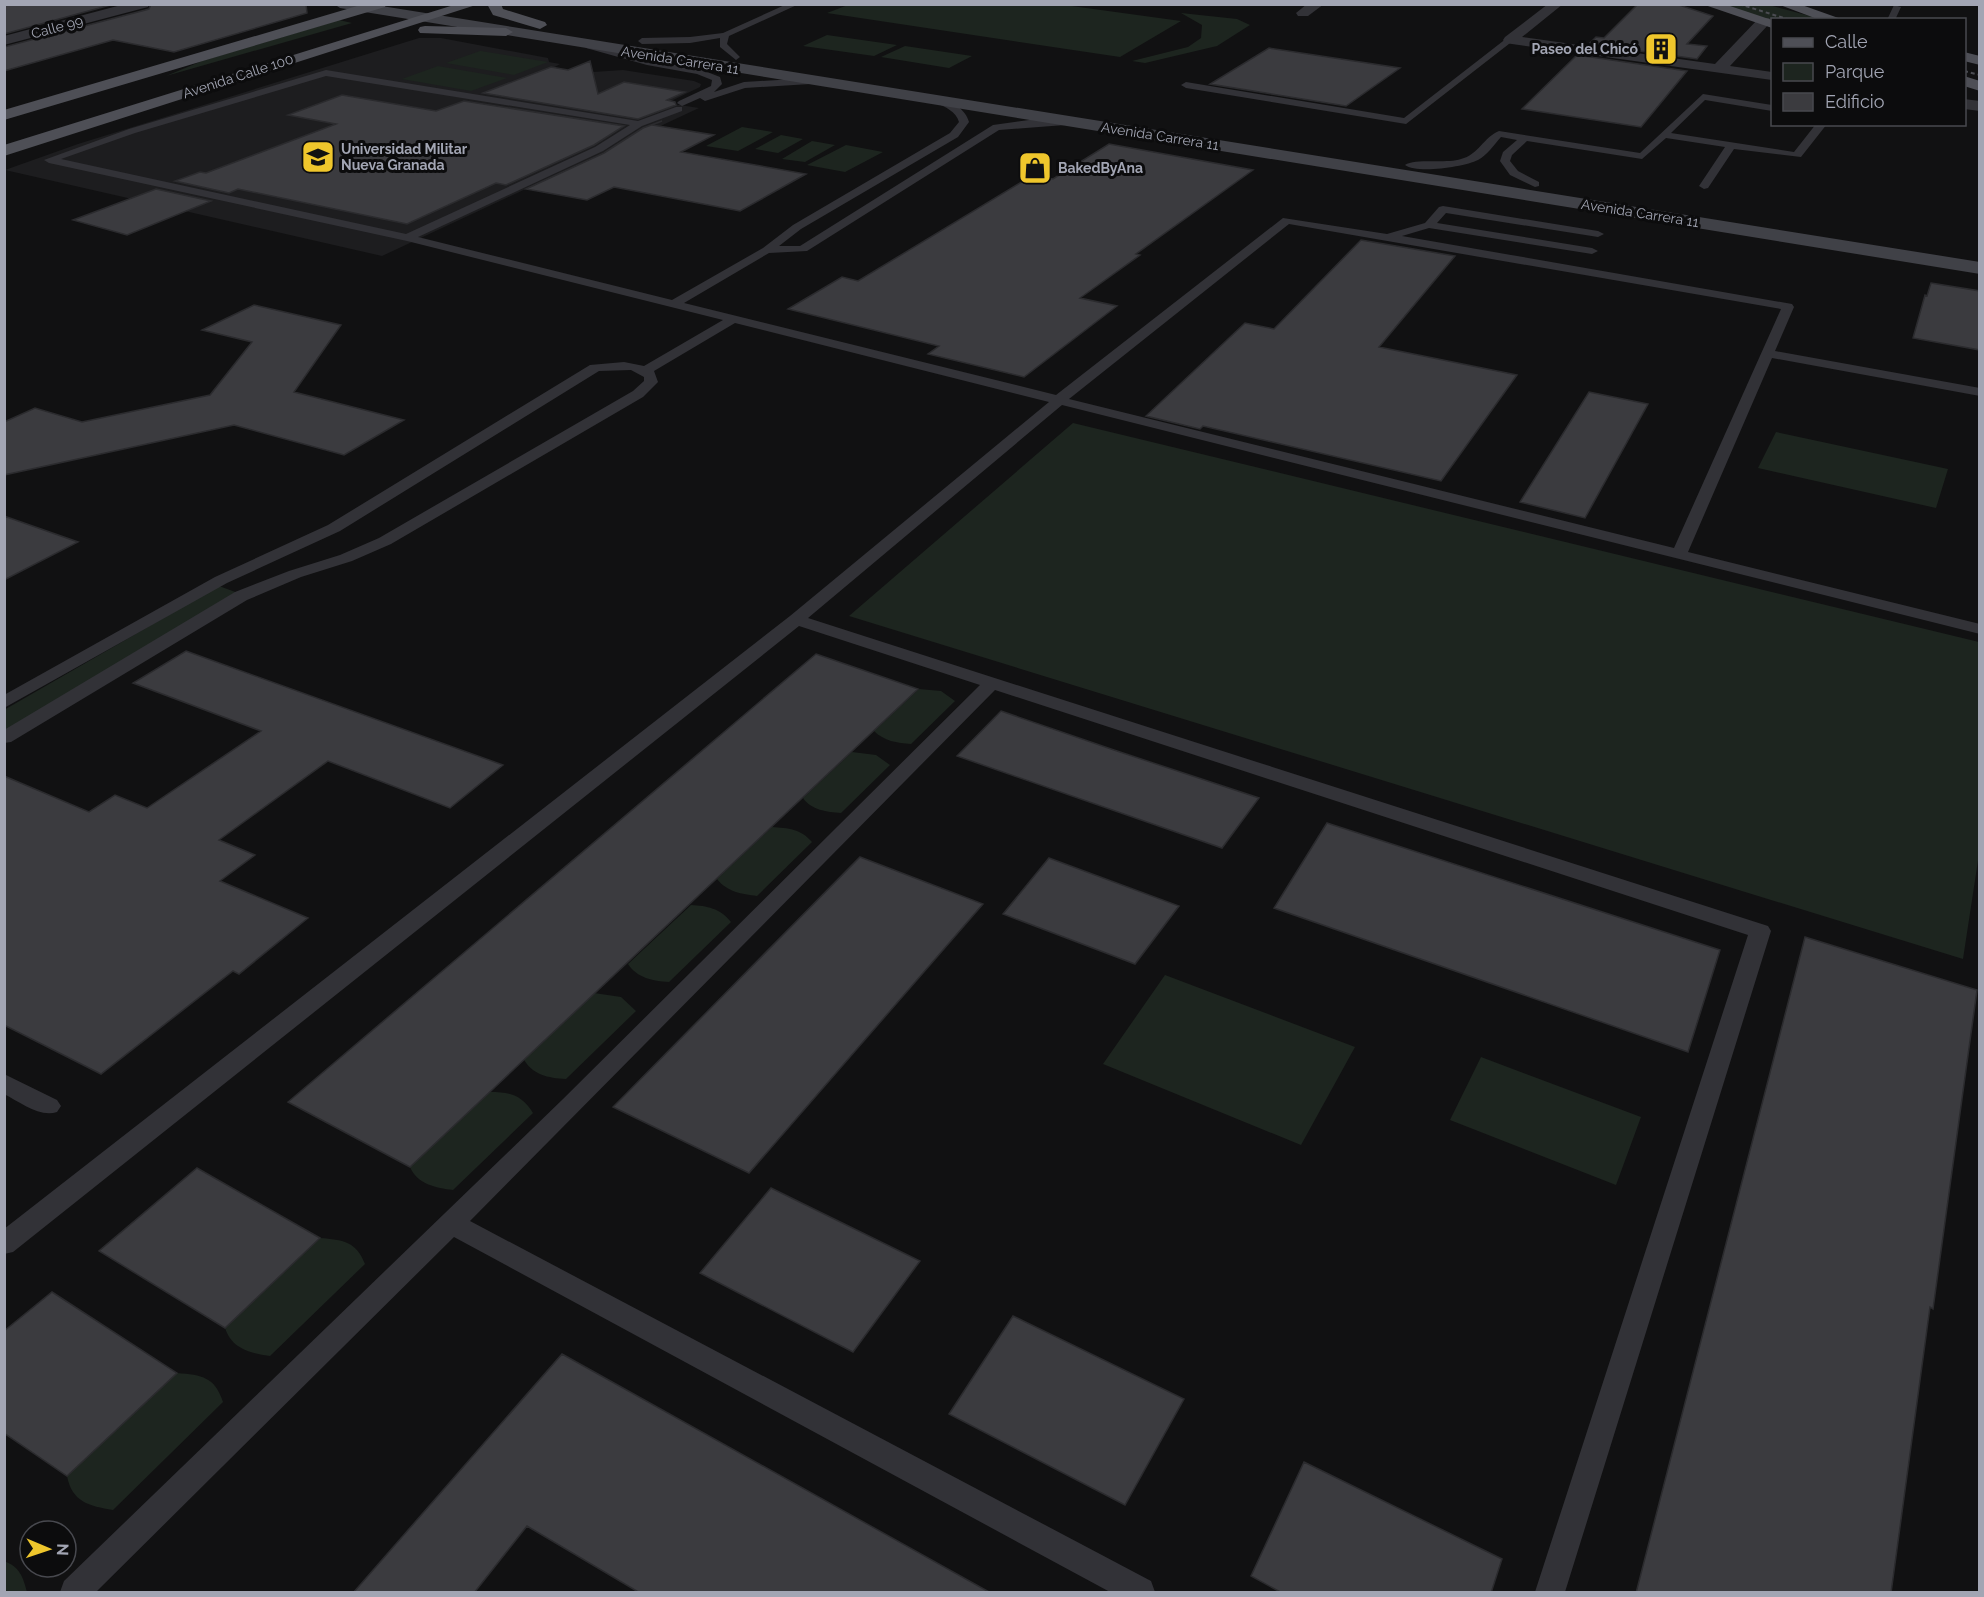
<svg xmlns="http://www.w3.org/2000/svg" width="1984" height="1597" font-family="Raleway,sans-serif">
<rect width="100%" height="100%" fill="#111112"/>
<path fill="#1d1d1f" d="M 419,38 L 441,38 L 548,58 L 549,62 L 560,64 L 553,68 L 564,70 L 593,72 L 623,70 L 694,81 L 701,84 L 700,87 L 667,103 L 699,108 L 382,256 L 5,170 L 78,144 Z"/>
<path fill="#1d251f" d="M 848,5 L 1057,4 L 1181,21 L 1120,57 L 827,13 Z
M 1721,5 L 1769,5 L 1821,19 L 1772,20 Z
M 1181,13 L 1237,19 L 1250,25 L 1217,46 L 1145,63 L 1132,61 L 1188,47 L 1201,38 L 1202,25 Z
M 339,20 L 352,23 L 166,76 L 202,61 Z
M 827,35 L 897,45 L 874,56 L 803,46 Z
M 905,46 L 972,56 L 949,68 L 881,57 Z
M 480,51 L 481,51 L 548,62 L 514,75 L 446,63 Z
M 438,66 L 507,78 L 471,91 L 402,79 Z
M 742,127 L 773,132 L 738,151 L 706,146 Z
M 781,135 L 803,139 L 778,153 L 755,149 Z
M 812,141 L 835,145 L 805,162 L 782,159 Z
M 846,145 L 883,152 L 845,172 L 807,165 Z
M 1073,423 L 1979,642 L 1979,854 L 1963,959 L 849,616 Z
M 1776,432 L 1948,469 L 1936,508 L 1758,468 Z
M 219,586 L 238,593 L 5,733 L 4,710 Z
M 919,689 L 941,691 L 955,701 L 911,744 C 897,743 884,741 874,731 Z
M 852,752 L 876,755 L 890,765 L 841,813 C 827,812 811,810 803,798 Z
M 772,827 C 788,828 801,829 812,842 L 757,896 C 742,894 727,892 717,879 Z
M 691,905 C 707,906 720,908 731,922 L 669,982 C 653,981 637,978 628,964 Z
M 1165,975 L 1355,1047 L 1301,1145 L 1103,1064 Z
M 594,993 L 621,997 L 636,1011 L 566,1079 C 548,1078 532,1075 523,1058 Z
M 1481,1057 L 1641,1117 L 1616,1185 L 1450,1120 Z
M 490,1092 C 510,1092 522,1095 533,1113 L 453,1190 C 436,1188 417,1184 410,1167 Z
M 320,1238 C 343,1240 356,1241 365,1264 L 270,1356 C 250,1353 232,1349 225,1328 Z
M 177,1373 C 202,1375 215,1377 223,1402 L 113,1510 C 89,1506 72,1502 67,1476 Z
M 4,1561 C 20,1567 23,1577 27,1592 L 5,1592 Z"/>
<path fill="#3b3b3f" stroke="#2b2b2e" stroke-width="1.5" d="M 4,4 L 114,4 L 4,34 Z
M 151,4 L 306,4 L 307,13 L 174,52 L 113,40 L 4,71 L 4,47 L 149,9 Z
M 1638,4 L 1676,4 L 1713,16 L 1687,44 L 1707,46 L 1697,59 L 1589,44 L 1596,37 L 1604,38 Z
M 1269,48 L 1400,68 L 1346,106 L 1210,84 Z
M 1577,55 L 1687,71 L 1641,127 L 1522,109 Z
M 590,61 L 598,94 L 624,82 L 685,92 L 667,100 L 675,102 L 676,105 L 638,119 L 483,93 L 551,67 L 568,70 Z
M 342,95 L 436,111 L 464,101 L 624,126 L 594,145 L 506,185 L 496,183 L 407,224 L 238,189 L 229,193 L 175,181 L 200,172 L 206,173 L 336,124 L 288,115 Z
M 662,121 L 652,125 L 714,135 L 681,152 L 806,174 L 740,211 L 614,187 L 587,200 L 526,189 L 604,153 L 643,128 Z
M 1109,144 L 1253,170 L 1136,254 L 1140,255 L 1080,298 L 1117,306 L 1024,377 L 928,354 L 939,346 L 788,309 L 842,277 L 858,281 L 1033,175 L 1053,179 Z
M 156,189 L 211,201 L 127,235 L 73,220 Z
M 1361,240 L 1455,256 L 1379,347 L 1517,375 L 1441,481 L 1203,426 L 1200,429 L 1146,416 L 1245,323 L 1274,329 Z
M 1931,283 L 1980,291 L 1980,350 L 1913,338 L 1925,295 L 1927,296 Z
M 254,305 L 341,325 L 294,392 L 404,420 L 344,455 L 234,425 L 4,475 L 4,422 L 35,408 L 82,422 L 210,395 L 252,342 L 202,330 Z
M 1589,392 L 1648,404 L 1585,518 L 1520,502 Z
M 4,516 L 78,542 L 4,580 Z
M 186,651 L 503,765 L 450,808 L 328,761 L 219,840 L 255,855 L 220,881 L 308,918 L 239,974 L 233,971 L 101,1074 L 4,1025 L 4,776 L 89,812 L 115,795 L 147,808 L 261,731 L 133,683 Z
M 816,654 L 918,689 L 410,1167 L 288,1102 Z
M 1001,711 L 1114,750 L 1259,798 L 1222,848 L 957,756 Z
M 1327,823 L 1720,950 L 1688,1052 L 1274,908 Z
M 860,857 L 983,904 L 749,1173 L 613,1107 Z
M 1049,858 L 1179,906 L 1135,964 L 1003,914 Z
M 1805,937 L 1977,990 L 1933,1309 L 1930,1307 L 1891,1593 L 1636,1593 Z
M 197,1168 L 320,1238 L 225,1328 L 99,1251 Z
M 771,1188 L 920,1261 L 853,1352 L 700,1273 Z
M 52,1292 L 177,1373 L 67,1476 L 4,1433 L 4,1331 Z
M 1013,1316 L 1184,1399 L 1125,1505 L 949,1414 Z
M 562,1354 L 991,1593 L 640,1593 L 527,1526 L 474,1593 L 353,1593 Z
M 1304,1462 L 1502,1559 L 1491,1593 L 1282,1593 L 1251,1576 Z"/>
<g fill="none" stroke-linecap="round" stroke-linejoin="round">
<path fill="#323237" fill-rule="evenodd" d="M 787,4 L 799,4 L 729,36 L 727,44 L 740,57 L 736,60 L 720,47 L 720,38 L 690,43 L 642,44 L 638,41 L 642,38 L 690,37 L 723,33 Z
M 1894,5 L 1901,7 L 1895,20 L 1887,20 Z
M 1507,38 L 1514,40 L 1406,124 L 1186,88 L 1181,85 L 1186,82 L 1404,118 Z
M 589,43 L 648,60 L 702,70 L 720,77 L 722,84 L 714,92 L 744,82 L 810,78 L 815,81 L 810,84 L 745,88 L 705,101 L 700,98 L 682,106 L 677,103 L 679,101 L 711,86 L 712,80 L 697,74 L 647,65 L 586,48 L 585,46 Z
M 326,70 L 638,121 L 676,107 L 682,107 L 682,111 L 642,126 L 603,151 L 418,237 L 672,300 L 763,248 L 793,225 L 950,133 L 959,122 C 956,111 945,107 936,103 L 936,99 C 949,98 966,109 969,122 L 958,137 L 801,229 L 779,246 L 800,246 L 993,125 L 1029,120 L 1068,120 L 1070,122 L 1065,125 L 999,130 L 807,251 L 769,253 L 684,303 L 1056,395 L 1283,218 L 1387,234 L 1425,223 L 1439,207 L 1443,206 L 1598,231 L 1604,234 L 1598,237 L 1446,213 L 1437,223 L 1592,248 L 1598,251 L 1592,254 L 1429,228 L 1402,236 L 1792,304 L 1794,307 L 1775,351 L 1980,388 L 1980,396 L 1772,358 L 1688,552 L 1980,624 L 1980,634 L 1062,405 L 808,618 L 1768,926 L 1771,931 L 1565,1592 L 1535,1592 L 1748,935 L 995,690 L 470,1221 L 1151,1581 L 1155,1592 L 1110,1592 L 454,1237 L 96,1592 L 60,1592 L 64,1581 L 562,1100 L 980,685 L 799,626 L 13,1252 L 4,1254 L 4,1229 L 790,616 L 1049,402 L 735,323 L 654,371 L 658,382 L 643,397 L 391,544 L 352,561 L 301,577 L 247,600 L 11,742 L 4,743 L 4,730 L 235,592 L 289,571 L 340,555 L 379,538 L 633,391 L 644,381 L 644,377 L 631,370 L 599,371 L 340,531 L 227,583 L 4,708 L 4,695 L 215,577 L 328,525 L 590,365 L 624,362 L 644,366 L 723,320 L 407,241 L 49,163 L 44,160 L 129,129 ZM 326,76 L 630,125 L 595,147 L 406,234 L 61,159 L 135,133 ZM 1289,224 L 1781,309 L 1674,548 L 1069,399 Z
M 1703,94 L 1772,105 L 1772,111 L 1705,100 L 1671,133 L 1794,152 L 1816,124 L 1827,124 L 1801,157 L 1734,149 L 1708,188 L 1704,189 L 1699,186 L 1725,147 L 1666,138 L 1642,159 L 1527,141 L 1512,155 L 1510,161 L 1518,171 L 1539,182 L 1539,186 L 1535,187 L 1510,175 L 1500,161 L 1503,152 L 1517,140 L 1501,137 C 1494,145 1487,155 1478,160 C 1464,167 1417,174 1405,165 C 1415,158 1446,164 1461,159 C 1478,155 1484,137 1499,131 L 1640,153 Z
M 4,1074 L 57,1100 L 61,1106 L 57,1112 C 40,1118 20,1102 4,1094 Z"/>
<path fill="#323237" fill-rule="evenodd" d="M 125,4 L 149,4 L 148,7 L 4,45 L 4,36 Z
M 1307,4 L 1324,4 L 1308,16 L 1298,16 L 1296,13 Z
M 1548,4 L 1563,4 L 1522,37 L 1715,64 L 1759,18 L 1769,18 L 1771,21 L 1769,24 L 1730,66 L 1772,72 L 1772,80 L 1505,43 L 1503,40 L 1505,37 Z
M 1964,99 L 1980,101 L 1980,111 L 1964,109 Z"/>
<path fill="#404147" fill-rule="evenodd" d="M 334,4 L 369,4 L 1980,262 L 1980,274 L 340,8 Z"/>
<path fill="#4e4f56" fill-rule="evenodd" d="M 364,4 L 386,4 L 385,7 L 4,120 L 4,110 Z
M 457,4 L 479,4 L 4,156 L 4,145 Z
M 487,4 L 501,4 L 503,9 L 545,22 L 547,25 L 540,29 L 493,15 Z
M 1702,4 L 1724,4 L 1772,20 L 1772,28 Z
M 1777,4 L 1799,4 L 1844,20 L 1820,20 Z
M 425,26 L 506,28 L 513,32 L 506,36 L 420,33 L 418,30 L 420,27 Z
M 1964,52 L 1980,56 L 1980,65 L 1964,61 Z
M 1964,76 L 1980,81 L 1980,91 L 1964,86 Z"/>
<path stroke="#4b4c52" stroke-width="2" stroke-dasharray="4 3" stroke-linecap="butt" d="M 1739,4 L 1790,20
M 1964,71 L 1980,75"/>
</g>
<defs>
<g id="building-square" transform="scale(1.725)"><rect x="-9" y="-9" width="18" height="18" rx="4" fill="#efc62c" stroke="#0c0c0d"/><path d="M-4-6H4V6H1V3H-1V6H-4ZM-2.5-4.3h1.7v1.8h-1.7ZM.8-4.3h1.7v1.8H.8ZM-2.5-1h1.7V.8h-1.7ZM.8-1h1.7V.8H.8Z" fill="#111"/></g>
<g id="university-square" transform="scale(1.725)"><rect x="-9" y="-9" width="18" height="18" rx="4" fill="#efc62c" stroke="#0c0c0d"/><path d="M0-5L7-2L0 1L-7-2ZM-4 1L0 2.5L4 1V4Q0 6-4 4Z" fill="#111"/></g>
<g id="shop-square" transform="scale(1.725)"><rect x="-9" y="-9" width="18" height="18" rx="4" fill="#efc62c" stroke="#0c0c0d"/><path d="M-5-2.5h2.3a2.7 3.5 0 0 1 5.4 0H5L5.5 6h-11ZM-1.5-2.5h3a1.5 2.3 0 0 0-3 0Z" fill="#111"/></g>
</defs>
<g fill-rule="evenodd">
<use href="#building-square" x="1661" y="49"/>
<use href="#university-square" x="318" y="157"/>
<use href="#shop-square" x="1035" y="168"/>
</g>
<g text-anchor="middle" stroke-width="6" stroke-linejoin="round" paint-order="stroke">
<g font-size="14" fill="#a2a5b3" stroke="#0c0c0d">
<text transform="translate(57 27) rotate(-15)" y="5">Calle 99</text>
<text transform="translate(680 60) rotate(9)" y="5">Avenida Carrera 11</text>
<text transform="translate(238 76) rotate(-18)" y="5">Avenida Calle 100</text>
<text transform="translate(1160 136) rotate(9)" y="5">Avenida Carrera 11</text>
<text transform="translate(1640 213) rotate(9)" y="5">Avenida Carrera 11</text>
</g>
<g font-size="14" font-weight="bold" fill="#a2a5b3" stroke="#0c0c0d" text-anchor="start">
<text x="1638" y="54" text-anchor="end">Paseo del Chicó</text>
<text x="341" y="154">Universidad Militar<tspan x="341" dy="16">Nueva Granada</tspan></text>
<text x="1058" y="173">BakedByAna</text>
</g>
</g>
<rect width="1984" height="1597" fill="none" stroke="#a2a5b3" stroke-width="12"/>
<rect x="1771" y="18" width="195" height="108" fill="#0c0c0d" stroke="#48494f" stroke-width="1.5"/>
<rect x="1783" y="38" width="30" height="9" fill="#4e4f56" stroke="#48494f" stroke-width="1.5"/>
<text x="1825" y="48" font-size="18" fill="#a2a5b3">Calle</text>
<rect x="1783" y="63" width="30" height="18" fill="#1d251f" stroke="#48494f" stroke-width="1.5"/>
<text x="1825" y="78" font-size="18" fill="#a2a5b3">Parque</text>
<rect x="1783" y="93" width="30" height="18" fill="#3b3b3f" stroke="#48494f" stroke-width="1.5"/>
<text x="1825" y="108" font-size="18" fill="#a2a5b3">Edificio</text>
<g transform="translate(48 1549) rotate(92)"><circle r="28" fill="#0c0c0d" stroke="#48494f" stroke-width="1.5"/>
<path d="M0-4.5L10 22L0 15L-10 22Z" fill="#efc62c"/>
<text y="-9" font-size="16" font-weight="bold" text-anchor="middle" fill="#a2a5b3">N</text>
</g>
</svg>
